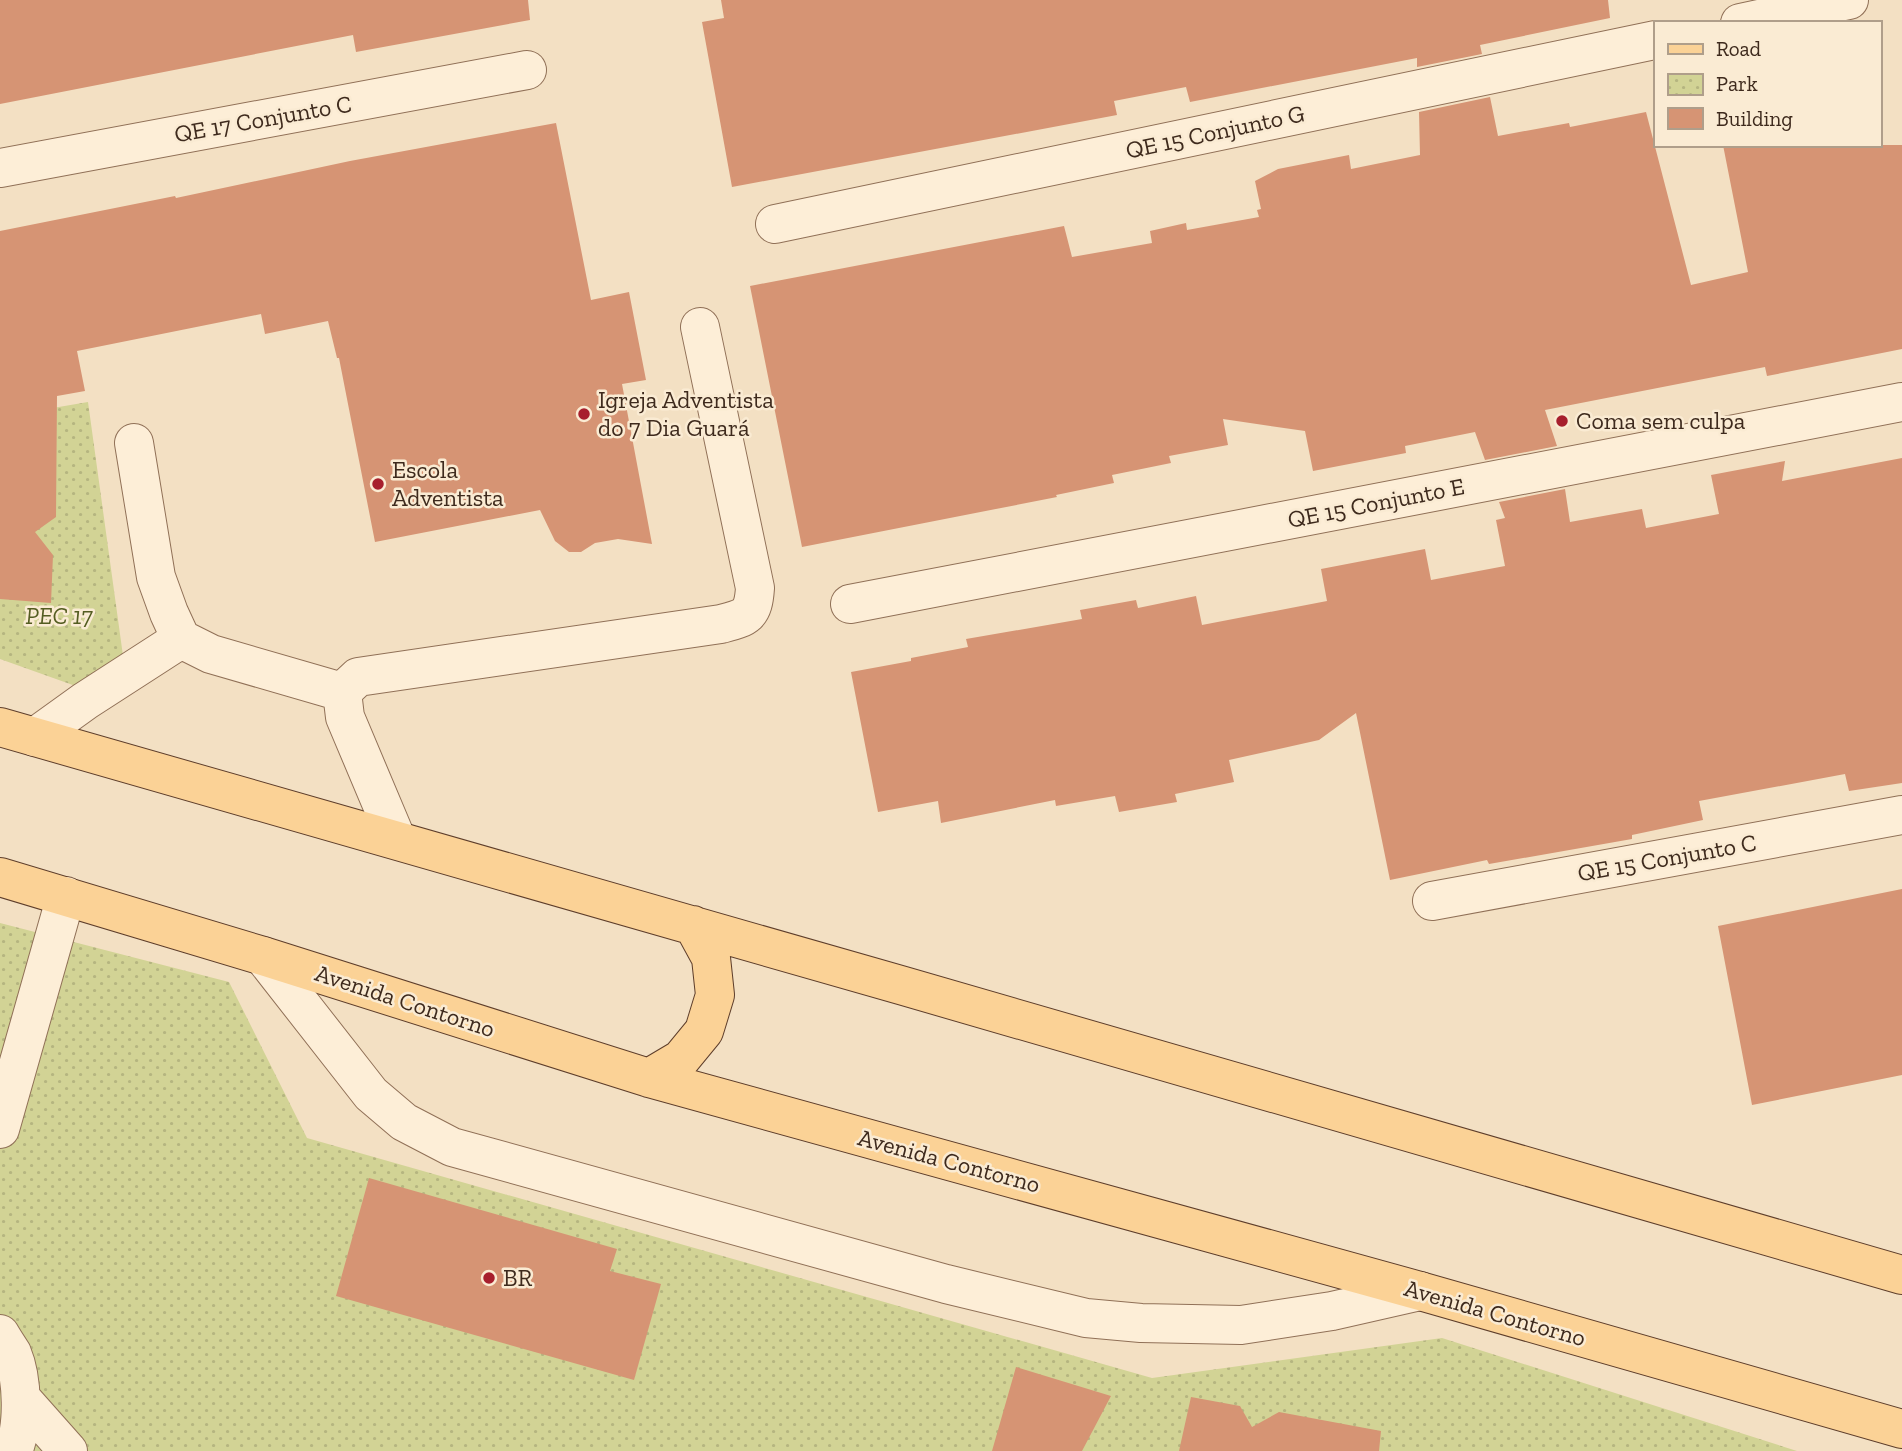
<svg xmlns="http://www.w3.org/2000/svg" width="1902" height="1451" font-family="'Zilla Slab',serif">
<defs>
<pattern id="park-dots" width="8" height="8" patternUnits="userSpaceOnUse" patternTransform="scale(1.75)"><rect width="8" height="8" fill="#d2d395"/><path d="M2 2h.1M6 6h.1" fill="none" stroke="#b5b580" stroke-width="1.8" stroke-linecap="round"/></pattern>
</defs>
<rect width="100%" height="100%" fill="#f3e0c3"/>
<path fill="url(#park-dots)" d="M 88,402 L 124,663 L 84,689 L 0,659 L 0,417 Z
M 0,923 L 229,982 L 307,1138 L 1152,1378 L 1442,1338 L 1797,1451 L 0,1451 Z"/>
<path fill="#d69474" d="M 0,0 L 528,0 L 530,20 L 356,52 L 353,35 L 0,104 Z
M 721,0 L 1608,0 L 1610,18 L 1480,45 L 1482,54 L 1417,67 L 1417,58 L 1190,102 L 1186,87 L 1114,101 L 1117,115 L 732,187 L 702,22 L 724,18 Z
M 1490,97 L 1498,136 L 1569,123 L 1570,127 L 1646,112 L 1691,285 L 1748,272 L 1723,145 L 1902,145 L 1902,349 L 1767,376 L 1765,367 L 1545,410 L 1557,446 L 1485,460 L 1475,432 L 1405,446 L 1406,453 L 1313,471 L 1305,431 L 1223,419 L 1228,445 L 1169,456 L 1171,463 L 1112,475 L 1114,483 L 1056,495 L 1057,497 L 802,547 L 750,286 L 1064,226 L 1072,257 L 1152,243 L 1150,231 L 1186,223 L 1187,230 L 1259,217 L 1257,210 L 1261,209 L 1255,181 L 1278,169 L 1349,155 L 1351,169 L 1420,155 L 1419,112 Z
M 556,123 L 591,300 L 629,292 L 646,380 L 622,384 L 652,544 L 618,539 L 595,543 L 581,552 L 569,552 L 555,541 L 540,510 L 375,542 L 339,358 L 337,358 L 328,321 L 265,334 L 261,314 L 77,351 L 85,391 L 57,396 L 56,517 L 35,532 L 53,555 L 51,603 L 0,599 L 0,231 L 175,196 L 176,198 L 350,161 Z
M 1902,458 L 1902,783 L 1849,791 L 1845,774 L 1699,801 L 1703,820 L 1632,835 L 1632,839 L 1489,864 L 1487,860 L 1390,880 L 1356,713 L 1319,740 L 1229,760 L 1234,782 L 1175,794 L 1177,802 L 1119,812 L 1115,796 L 1056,806 L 1055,800 L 941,823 L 938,801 L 878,812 L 851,672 L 911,661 L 911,658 L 968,647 L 966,639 L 1082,619 L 1080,610 L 1136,600 L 1138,608 L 1196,596 L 1202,625 L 1327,601 L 1321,569 L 1425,549 L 1431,580 L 1505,566 L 1496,520 L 1505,518 L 1499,502 L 1565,489 L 1570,522 L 1642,509 L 1646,528 L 1719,514 L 1711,475 L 1785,461 L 1782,481 Z
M 1902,889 L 1902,1075 L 1752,1105 L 1718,926 Z
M 369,1178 L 617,1249 L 610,1271 L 661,1284 L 634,1380 L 336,1296 Z
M 1016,1367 L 1111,1396 L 1082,1451 L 992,1451 Z
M 1191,1397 L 1240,1406 L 1252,1427 L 1279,1412 L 1381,1431 L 1379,1451 L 1179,1451 Z"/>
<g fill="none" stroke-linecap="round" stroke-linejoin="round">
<g stroke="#907057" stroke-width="40">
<path id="minor" d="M 1740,23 L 1849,0
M 0,168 L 527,70
M 775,224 L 1655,40
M 134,443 L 156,577 L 169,613 L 181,639 L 211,654 L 342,692
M 850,604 L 1902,402
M 35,737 L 85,701 L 181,639
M 396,838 L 345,717 L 342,692 L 358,677 L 721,624 C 747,617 753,616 755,588 L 700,327
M 1432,901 L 1902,815
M 263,956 L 371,1094 L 404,1122 L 452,1147 L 946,1284 L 1086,1318 L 1141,1323 L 1241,1325 L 1332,1311 L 1420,1291
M 0,1129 L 66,896
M 0,1334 C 4,1341 8,1347 12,1353 C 23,1379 24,1426 13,1451
M 21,1398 L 68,1451"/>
</g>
<g stroke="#5e3e2b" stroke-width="40">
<path id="major" d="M 0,727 C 635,905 1268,1094 1902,1275
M 0,877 L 263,956 L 649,1078 L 1420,1291 L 1902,1429
M 649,1078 L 681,1059 L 704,1031 L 715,995 L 711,958 L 693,925"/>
</g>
<use href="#minor" stroke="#fdeed7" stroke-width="38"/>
<use href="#major" stroke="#fbd296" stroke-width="38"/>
</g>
<g fill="#a71f2d" stroke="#faebd3" stroke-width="2.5">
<circle cx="584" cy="414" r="7"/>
<circle cx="1562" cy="421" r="7"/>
<circle cx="378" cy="484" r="7"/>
<circle cx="489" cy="1278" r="7"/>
</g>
<g text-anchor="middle" stroke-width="5" stroke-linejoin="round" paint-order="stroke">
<g font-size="24" fill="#3e2a1d" stroke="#faebd3">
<text transform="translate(263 119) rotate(-10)" y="8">QE 17 Conjunto C</text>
<text transform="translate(1215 132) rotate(-12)" y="8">QE 15 Conjunto G</text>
<text transform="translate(1376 503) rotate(-11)" y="8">QE 15 Conjunto E</text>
<text transform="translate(1667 858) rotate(-10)" y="8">QE 15 Conjunto C</text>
<text transform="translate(405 1001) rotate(18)" y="8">Avenida Contorno</text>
<text transform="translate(949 1161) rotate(15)" y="8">Avenida Contorno</text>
<text transform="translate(1495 1313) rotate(16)" y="8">Avenida Contorno</text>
</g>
<g font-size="24" fill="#3e2a1d" stroke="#faebd3" text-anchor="start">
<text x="598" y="408">Igreja Adventista<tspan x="598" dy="28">do 7 Dia Guará</tspan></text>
<text x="1576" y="429">Coma sem culpa</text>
<text x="392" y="478">Escola<tspan x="392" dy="28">Adventista</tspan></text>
<text x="503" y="1286">BR</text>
</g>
<g font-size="24" font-style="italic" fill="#545d21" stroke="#faebd3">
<text x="59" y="624">PEC 17</text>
</g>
</g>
<rect x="1654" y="21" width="228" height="126" fill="#faebd3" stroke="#af9e8a" stroke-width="2"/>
<rect x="1668" y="44" width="35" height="10" fill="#fbd296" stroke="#af9e8a" stroke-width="2"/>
<text x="1716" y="56" font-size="21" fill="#3e2a1d">Road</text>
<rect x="1668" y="74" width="35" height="21" fill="url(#park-dots)" stroke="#af9e8a" stroke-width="2"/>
<text x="1716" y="91" font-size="21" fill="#3e2a1d">Park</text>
<rect x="1668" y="108" width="35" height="21" fill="#d69474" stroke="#af9e8a" stroke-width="2"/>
<text x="1716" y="126" font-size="21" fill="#3e2a1d">Building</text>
</svg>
